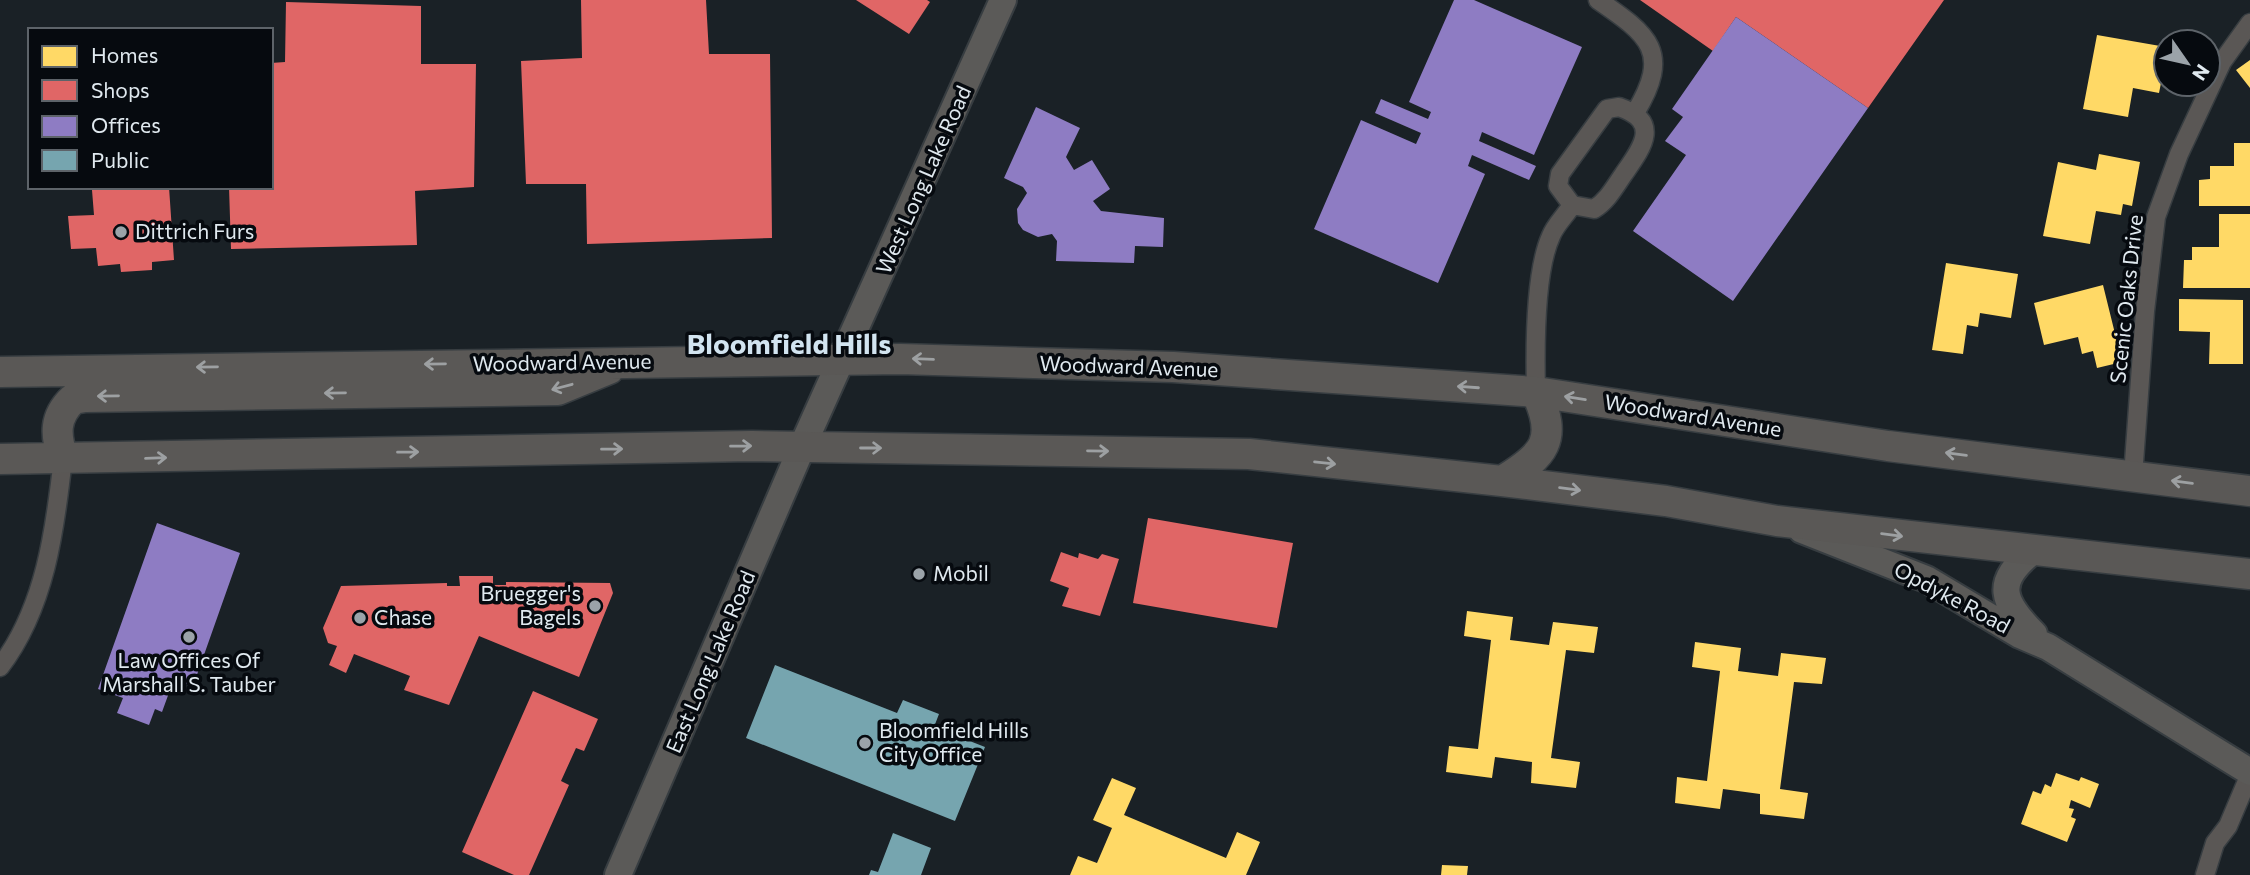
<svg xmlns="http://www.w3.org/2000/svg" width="2250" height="875" font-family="Commissioner,sans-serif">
<rect width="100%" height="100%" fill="#1a2126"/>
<path fill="#ffd966" d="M 2097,35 L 2166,47 L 2166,79 L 2162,78 L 2159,93 L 2133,88 L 2128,117 L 2083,109 Z
M 2250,60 L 2250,88 L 2236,70 Z
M 2234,143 L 2250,143 L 2250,206 L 2199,206 L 2199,180 L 2210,179 L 2210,166 L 2234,166 Z
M 2099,154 L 2140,162 L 2132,206 L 2123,204 L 2121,215 L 2096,211 L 2090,244 L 2043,236 L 2058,162 L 2096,170 Z
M 2219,214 L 2250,214 L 2250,288 L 2183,288 L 2184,260 L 2192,260 L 2192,247 L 2219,247 Z
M 1946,263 L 2018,274 L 2011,318 L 1980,313 L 1978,327 L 1967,325 L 1963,354 L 1932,350 Z
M 2103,285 L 2122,362 L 2097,368 L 2093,351 L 2082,354 L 2078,337 L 2044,345 L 2034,303 Z
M 2179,299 L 2243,300 L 2243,364 L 2209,364 L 2210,332 L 2179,331 Z
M 1467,611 L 1513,617 L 1510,640 L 1549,645 L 1553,622 L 1598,627 L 1594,653 L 1566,650 L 1551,758 L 1580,762 L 1576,788 L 1531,783 L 1532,762 L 1495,757 L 1492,778 L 1446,772 L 1449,746 L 1478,749 L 1491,640 L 1464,636 Z
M 1695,642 L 1741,648 L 1738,671 L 1778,676 L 1781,653 L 1826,658 L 1822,684 L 1794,682 L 1780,789 L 1808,793 L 1804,819 L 1760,814 L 1760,794 L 1723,789 L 1720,809 L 1675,803 L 1677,777 L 1707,781 L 1720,671 L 1692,667 Z
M 2056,773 L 2079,781 L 2081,777 L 2099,784 L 2090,808 L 2071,800 L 2069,808 L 2074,809 L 2071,817 L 2076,819 L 2067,842 L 2021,824 L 2033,791 L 2041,794 L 2045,784 L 2051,787 Z
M 1112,778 L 1136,788 L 1124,815 L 1226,858 L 1237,832 L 1260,842 L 1246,875 L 1070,875 L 1078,856 L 1097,863 L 1112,828 L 1093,820 Z
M 1442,865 L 1468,866 L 1467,875 L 1441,875 Z"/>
<path fill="#e06666" d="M 581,0 L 706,0 L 709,54 L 770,54 L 772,238 L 587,244 L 586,184 L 526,184 L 521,61 L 582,58 Z
M 856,0 L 927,0 L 930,2 L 909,34 Z
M 1640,0 L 1944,0 L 1868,108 L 1736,17 L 1713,51 Z
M 286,2 L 421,6 L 421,64 L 476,64 L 474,187 L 415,191 L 417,245 L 231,249 L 229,187 L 271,187 L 271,63 L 285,62 Z
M 130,187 L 169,187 L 174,260 L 152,262 L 152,270 L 121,272 L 120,264 L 98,266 L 96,248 L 71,249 L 68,216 L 94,215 L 92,190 Z
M 1148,518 L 1293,543 L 1277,628 L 1133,603 Z
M 1061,552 L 1078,558 L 1079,553 L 1098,559 L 1102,554 L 1119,559 L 1100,616 L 1062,606 L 1069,588 L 1050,581 Z
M 459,576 L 493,576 L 493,585 L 506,585 L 506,582 L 610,583 L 613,593 L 579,677 L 479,636 L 449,705 L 404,690 L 410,676 L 354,654 L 346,673 L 329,665 L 337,646 L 328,643 L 323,628 L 341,586 L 447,583 L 447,586 L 460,586 Z
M 533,691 L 598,719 L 584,751 L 576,748 L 561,781 L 569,785 L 529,875 L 514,875 L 462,852 Z"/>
<path fill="#8e7cc3" d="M 1454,0 L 1474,0 L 1582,47 L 1534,155 L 1482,132 L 1479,141 L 1536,166 L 1529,180 L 1472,155 L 1468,166 L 1485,174 L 1438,283 L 1314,229 L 1361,120 L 1416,144 L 1421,133 L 1375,113 L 1381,99 L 1428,119 L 1431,112 L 1409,102 Z
M 1736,17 L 1868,108 L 1733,301 L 1633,231 L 1686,155 L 1665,141 L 1683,117 L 1672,109 Z
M 1036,107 L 1080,128 L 1066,157 L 1074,170 L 1092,160 L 1110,189 L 1093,201 L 1101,211 L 1164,218 L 1163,247 L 1135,246 L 1134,263 L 1056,261 L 1057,241 L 1052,234 L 1038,237 L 1023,230 L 1018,223 L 1017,209 L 1027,193 L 1023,187 L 1004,178 Z
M 157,523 L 240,553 L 193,686 L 174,679 L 162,712 L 155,709 L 149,725 L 117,713 L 123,698 L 98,689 Z"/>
<path fill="#76a5af" d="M 775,665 L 897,713 L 903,700 L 939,714 L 934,727 L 985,747 L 955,821 L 746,738 Z
M 893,833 L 931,848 L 921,875 L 869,875 L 871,870 L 878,872 Z"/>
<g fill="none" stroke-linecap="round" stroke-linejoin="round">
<g stroke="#373d41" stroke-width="21">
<path id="street" d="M 1598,0 C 1649,35 1672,52 1635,113
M 1619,107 C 1663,122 1641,149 1623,175 C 1614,188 1607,201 1594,209 L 1572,205 L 1558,186 L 1560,174 L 1607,109 Z
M 1536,392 C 1535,352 1534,273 1551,236 C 1555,225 1566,215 1572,205
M 2133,476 L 2145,311 L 2156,217 L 2179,154 L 2222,62 L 2250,23
M 0,667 C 45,608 55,531 63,458
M 2205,875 L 2215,843 L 2228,826 L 2250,774"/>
</g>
<g stroke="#373d41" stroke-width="30">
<path id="secondary" d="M 1802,530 L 1926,579 L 2020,635 L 2048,647 L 2250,772
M 2033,551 C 1993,582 2002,602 2034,634
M 618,875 L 802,447 L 1003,0"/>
</g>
<g stroke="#373d41" stroke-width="33">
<path id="primary" d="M 0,372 L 900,359 L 1173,367 L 1536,392 L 1888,446 L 2250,491
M 63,458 C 55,435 54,417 73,399 L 85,397 L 558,390 L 609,369
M 0,459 L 752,446 L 1249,454 L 1502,481 L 1666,501 L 1777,521 L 2250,574
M 1502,481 C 1544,456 1559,440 1536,392"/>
</g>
<use href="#street" stroke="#5a5755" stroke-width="18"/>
<use href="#secondary" stroke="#5b5a58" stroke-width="26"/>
<use href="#primary" stroke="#5a5856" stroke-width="30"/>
</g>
<defs><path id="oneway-shaft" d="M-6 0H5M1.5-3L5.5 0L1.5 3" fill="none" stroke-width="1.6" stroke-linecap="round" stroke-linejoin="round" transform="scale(1.75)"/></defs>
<g stroke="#9da0a2">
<use href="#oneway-shaft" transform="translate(923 359) rotate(-178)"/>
<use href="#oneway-shaft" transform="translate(435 364) rotate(179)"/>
<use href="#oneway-shaft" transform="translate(207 367) rotate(179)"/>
<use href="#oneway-shaft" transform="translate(562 387) rotate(165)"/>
<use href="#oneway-shaft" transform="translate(1468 387) rotate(-176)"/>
<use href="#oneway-shaft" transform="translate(335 393) rotate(179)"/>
<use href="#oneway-shaft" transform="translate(108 396) rotate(179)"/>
<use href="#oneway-shaft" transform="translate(1575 398) rotate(-171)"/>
<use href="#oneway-shaft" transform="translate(741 446) rotate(-1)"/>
<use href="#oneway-shaft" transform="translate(871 448)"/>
<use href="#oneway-shaft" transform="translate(612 449) rotate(-1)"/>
<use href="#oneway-shaft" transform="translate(1098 451) rotate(1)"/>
<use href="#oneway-shaft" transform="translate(408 452) rotate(-1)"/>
<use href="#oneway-shaft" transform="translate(1956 454) rotate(-173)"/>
<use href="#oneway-shaft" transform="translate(156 458) rotate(-2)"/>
<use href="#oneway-shaft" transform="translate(1325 463) rotate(6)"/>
<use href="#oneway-shaft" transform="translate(2182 482) rotate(-173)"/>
<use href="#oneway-shaft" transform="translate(1570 489) rotate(7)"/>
<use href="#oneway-shaft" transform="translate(1892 535) rotate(7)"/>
</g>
<g fill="#9ba3a9" stroke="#060a0f" stroke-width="2.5">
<circle cx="121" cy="232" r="7"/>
<circle cx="919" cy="574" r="7"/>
<circle cx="595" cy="606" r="7"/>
<circle cx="360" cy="618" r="7"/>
<circle cx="189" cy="637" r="7"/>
<circle cx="865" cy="743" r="7"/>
</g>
<g text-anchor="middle" stroke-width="7" stroke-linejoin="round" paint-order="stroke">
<g font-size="21" fill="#e0e9ef" stroke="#060a0f">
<text transform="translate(924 180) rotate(-66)" y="7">West Long Lake Road</text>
<text transform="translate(2127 299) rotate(-84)" y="7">Scenic Oaks Drive</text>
<text transform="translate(562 363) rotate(-1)" y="7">Woodward Avenue</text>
<text transform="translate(1129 367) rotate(2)" y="7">Woodward Avenue</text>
<text transform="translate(1693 416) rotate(9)" y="7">Woodward Avenue</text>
<text transform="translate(1952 598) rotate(28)" y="7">Opdyke Road</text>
<text transform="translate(711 662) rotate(-67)" y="7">East Long Lake Road</text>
</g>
<g font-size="21" fill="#e0e9ef" stroke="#060a0f" text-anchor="start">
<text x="135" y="239">Dittrich Furs</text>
<text x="933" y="581">Mobil</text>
<text x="581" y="601" text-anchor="end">Bruegger's<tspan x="581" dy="24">Bagels</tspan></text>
<text x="374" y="625">Chase</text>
<text x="189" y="668" text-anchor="middle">Law Offices Of<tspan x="189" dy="24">Marshall S. Tauber</tspan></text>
<text x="879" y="738">Bloomfield Hills<tspan x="879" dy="24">City Office</tspan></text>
</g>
<g font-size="28" font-weight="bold" fill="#d2e4f0" stroke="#060a0f">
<text x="789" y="354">Bloomfield Hills</text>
</g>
</g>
<rect x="28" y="28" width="245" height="161" fill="#060a0f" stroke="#5d6369" stroke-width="2"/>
<rect x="42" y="46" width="35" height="21" fill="#ffd966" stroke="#5d6369" stroke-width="2"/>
<text x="91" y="63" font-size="21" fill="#e0e9ef">Homes</text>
<rect x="42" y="80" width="35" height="21" fill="#e06666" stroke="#5d6369" stroke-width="2"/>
<text x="91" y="98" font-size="21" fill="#e0e9ef">Shops</text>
<rect x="42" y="116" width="35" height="21" fill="#8e7cc3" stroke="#5d6369" stroke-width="2"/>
<text x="91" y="133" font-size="21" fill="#e0e9ef">Offices</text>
<rect x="42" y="150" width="35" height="21" fill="#76a5af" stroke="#5d6369" stroke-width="2"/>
<text x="91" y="168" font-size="21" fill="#e0e9ef">Public</text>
<g transform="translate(2187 63) rotate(124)"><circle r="33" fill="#060a0f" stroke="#5d6369" stroke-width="2"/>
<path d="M0-5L12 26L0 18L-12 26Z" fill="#9ba3a9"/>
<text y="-10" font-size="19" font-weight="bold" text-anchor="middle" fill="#e0e9ef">N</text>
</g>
</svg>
